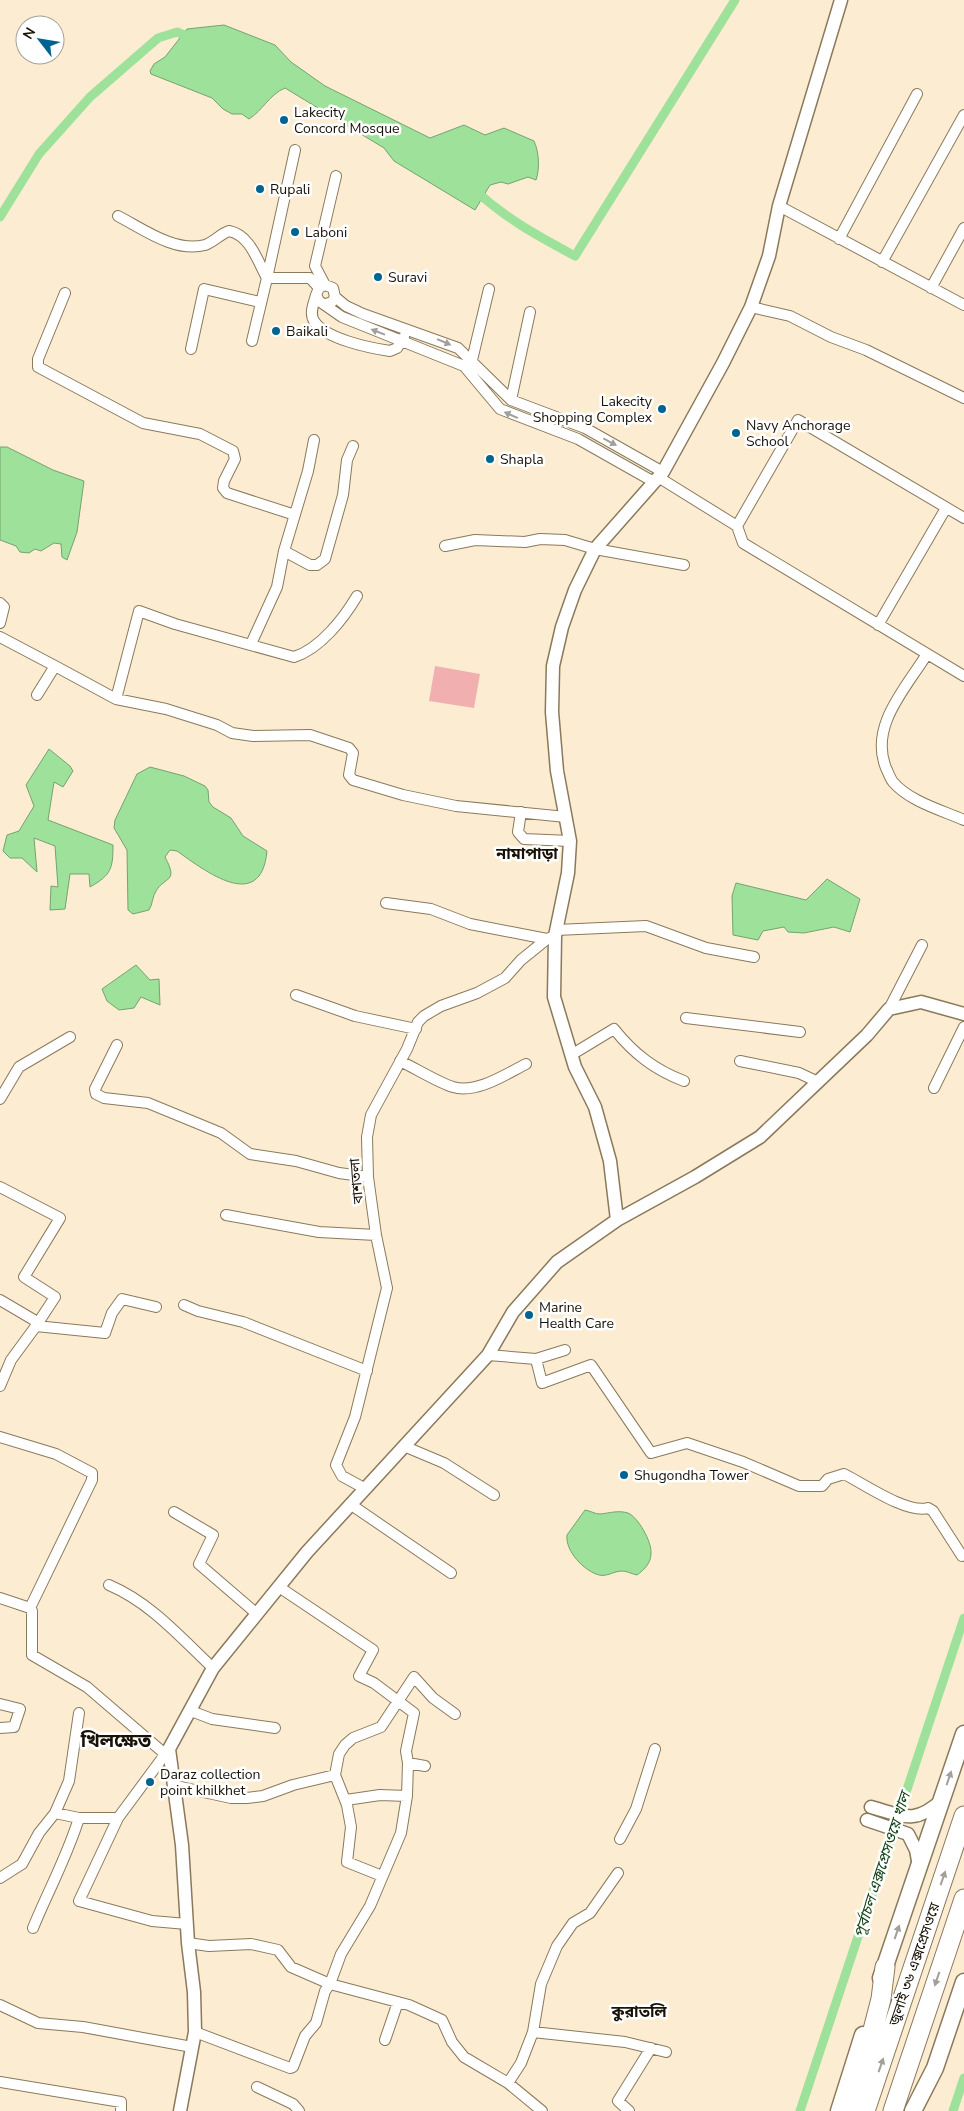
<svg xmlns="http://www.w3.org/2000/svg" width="964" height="2111" font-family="'Nunito Sans','Noto Sans Bengali',sans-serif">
<rect width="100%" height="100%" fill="#fcedd2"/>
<path fill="#f1afb0" d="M 435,666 L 480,674 L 474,708 L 429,701 Z"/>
<path fill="#9de19b" stroke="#75a36e" d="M 224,25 L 275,45 L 291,62 L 325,86 L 430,138 L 464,125 L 485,135 L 504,128 L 534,141 C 539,152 540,168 536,180 L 528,177 L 508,184 L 501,182 L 490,185 L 475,210 L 394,161 L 384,148 L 285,88 C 270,94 262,111 249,119 L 242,114 L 232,114 L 223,109 L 212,98 L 151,74 L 150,71 L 154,64 L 165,57 L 187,29 Z
M 0,447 L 7,447 L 53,470 L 84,481 L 77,532 L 67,560 L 62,557 L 61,544 L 54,543 L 41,551 L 35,549 L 29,553 L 20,552 L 16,546 L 0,540 Z
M 49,749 L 70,766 L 73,771 L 63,787 L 54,782 L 48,820 L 113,845 C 113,869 111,875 90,887 L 89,874 L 70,874 L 65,909 L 50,910 L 51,886 L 58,887 L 55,846 L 34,838 L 37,872 L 22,858 L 10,858 L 3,851 L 7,835 L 19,831 L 34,806 L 26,785 Z
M 150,767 L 184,776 L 205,786 L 208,790 L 209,802 L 213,807 L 231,818 L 243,836 L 267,851 C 261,914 205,871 177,851 L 170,850 L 165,857 C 179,883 165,876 156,891 C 152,897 153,904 149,910 L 133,914 L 128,910 L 127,850 L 114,828 L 115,820 L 137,774 Z
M 827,879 L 860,899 L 850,932 L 834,927 L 804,933 L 788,932 L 784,927 L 763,931 L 758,940 L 733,935 L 732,896 L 736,883 L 806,900 Z
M 136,965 L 150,980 L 159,979 L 160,1005 L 141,997 L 134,1008 L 119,1010 L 107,1001 L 102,989 Z
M 585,1510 C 591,1511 595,1514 600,1514 C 610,1513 618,1510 628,1513 C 638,1517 652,1542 651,1553 C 651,1563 645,1569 637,1575 C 632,1574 627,1571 622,1571 C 614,1571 607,1577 599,1575 C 584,1571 565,1551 567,1535 Z"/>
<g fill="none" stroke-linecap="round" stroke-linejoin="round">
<path stroke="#9de19b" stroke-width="9" d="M 475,190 C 506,219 538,236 575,256 L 735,0
M 0,217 L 39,154 L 90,97 L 158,38 L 177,32 L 192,38
M 800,2111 L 964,1618
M 953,2111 L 964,2078"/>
<g stroke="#8b795b" stroke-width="12">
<path id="minor" d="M 779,206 L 964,305
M 118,216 C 143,229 175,253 205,245 C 214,242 220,234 229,231 C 250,235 257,260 267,278
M 839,239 L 917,94
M 882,262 L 964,115
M 267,278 L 295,150
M 325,285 L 315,266 L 336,176
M 931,288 L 964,228
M 65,293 L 38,359 L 38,367 L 143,423 L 200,434 L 233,451 L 235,459 L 224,481 L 223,488 L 227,493 L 295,515
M 316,295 C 314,303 309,313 314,321 C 325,339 370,348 390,351 L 397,348 L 404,337
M 335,297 L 346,306 L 363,314 L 458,348 L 511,400 L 585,428 L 663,472
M 326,304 L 332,302 L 335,297 L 333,288 L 325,285 L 319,288 L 316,295 L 319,301 L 342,317 L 464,366 L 500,409 L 578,439 L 654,482
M 751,307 L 790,316 L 831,337 L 866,350 L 964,398
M 252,341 L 267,278 L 310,278 L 319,288
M 191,349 L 204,289 L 260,302
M 472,360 L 489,289
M 511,400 L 530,312
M 658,477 L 737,526 L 798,420 L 964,518
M 737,526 L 743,543 L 964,676
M 445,546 L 475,540 L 525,542 L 540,539 L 565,540 L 595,549 L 684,565
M 284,551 L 310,565 L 317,565 L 325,559 L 343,495 L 347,460 L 353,446
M 0,603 L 4,607 L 0,623
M 878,625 L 946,508
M 0,637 L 55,666
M 251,644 L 277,587 L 284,551 L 308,471 L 314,440
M 927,654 C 906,688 869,726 886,768 C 888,772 890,778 893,782 C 909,801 941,810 964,820
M 37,695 L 55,666 L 116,699 L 166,709 L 217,725 L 232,733 L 253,736 L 310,735 L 349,748 L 353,753 L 349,775 L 353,780 L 403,795 L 456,806 L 566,817
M 116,699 L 139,611 L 175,624 L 294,657 C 320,649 344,618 357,596
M 521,812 L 518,832 L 524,839 L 570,841
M 386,903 L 431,909 L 470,924 L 547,939
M 556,930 L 646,926 L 706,948 L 754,957
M 296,995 L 355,1016 L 416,1029
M 889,1009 L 922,945
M 686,1018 L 800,1032
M 117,1045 L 95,1089 L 96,1094 L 104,1098 L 148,1103 L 221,1133 L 250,1154 L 296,1161 L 339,1173 L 368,1177
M 571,1055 L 614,1029 C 634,1054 655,1070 684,1081
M 400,1061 C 415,1068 439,1083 453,1087 C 477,1094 506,1074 526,1064
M 740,1061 L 799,1073 L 818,1082
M 934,1088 L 964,1027
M 0,1099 L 19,1067 L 70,1037
M 0,1187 L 60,1218 L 24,1277 L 55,1297 L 36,1326 L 11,1360 L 0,1386
M 226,1215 L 319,1232 L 376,1235
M 0,1300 L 39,1323
M 184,1305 L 198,1311 L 243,1322 L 367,1371
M 36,1326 L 105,1333 L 112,1313 L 122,1299 L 156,1307
M 488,1355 L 536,1359 L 542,1383 L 591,1365 L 651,1453 L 687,1443 L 743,1462 L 799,1486 L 822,1486 L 828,1479 L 844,1474 C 864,1484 907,1514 928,1508 L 933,1511 L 962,1556
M 536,1359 L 565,1350
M 0,1437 L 56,1454 L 92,1473 L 92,1480 L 30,1608
M 406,1447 L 444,1463 L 494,1495
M 364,1488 L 342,1476 L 336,1465 L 355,1417 L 387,1288 L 376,1235 L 368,1177 L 367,1137 L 371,1115 L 407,1049 L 418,1022 L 424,1016 L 441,1006 L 477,993 L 505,978 L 521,960 L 547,939 L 555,936
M 350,1504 L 451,1573
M 174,1512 L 213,1535 L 199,1564 L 257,1614
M 109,1585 C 151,1603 180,1637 213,1668
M 279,1587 L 373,1650 L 359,1676 L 374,1683 L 414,1713 L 406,1751 L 408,1763
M 0,1598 L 30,1608 L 32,1611 L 32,1655 L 87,1687 L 165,1754
M 0,1704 L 20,1709 L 14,1727 L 0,1728
M 191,1711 L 212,1719 L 275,1728
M 169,1749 L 118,1818 L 79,1901 L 152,1921 L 187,1924
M 335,1775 L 339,1754 L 345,1745 L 353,1738 L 381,1727 L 414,1677 L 433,1698 L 455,1714
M 176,1786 L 231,1798 L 247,1798 L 263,1796 L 293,1785 L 335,1775 L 347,1805 L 351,1827 L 347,1862 L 382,1876
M 346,1800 L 380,1795 L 407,1796 L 408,1763 L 425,1766
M 55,1813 L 79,1818 L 118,1818
M 620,1839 L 636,1809 L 655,1749
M 0,1878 L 22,1864 L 39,1833 L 55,1813 L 69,1781 L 79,1713
M 33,1928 C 48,1891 67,1857 79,1818
M 188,1943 L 209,1946 L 251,1944 L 278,1950 L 291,1967 L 330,1984 L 409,2005 L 429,2014 L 442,2020 L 452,2042 L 464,2057 L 508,2083 L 542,2111
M 0,2005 L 38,2023 L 83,2027 L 192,2047
M 195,2032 L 290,2068 L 293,2067 L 305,2036 L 316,2023 L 325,1991 L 330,1984 L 341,1954 L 370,1906 L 401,1833 L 407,1796
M 533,2032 L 625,2042 L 666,2052
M 385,2040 L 398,2002
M 0,2082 L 121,2102 L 121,2111
M 508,2083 L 521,2063 L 533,2032 L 541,1984 L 557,1946 L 573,1923 L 590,1913 L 618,1873
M 257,2087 L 293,2104 L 299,2111
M 629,2111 L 618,2101 L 651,2048"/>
</g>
<g stroke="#8b795b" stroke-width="15">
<path id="tertiary" d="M 617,1220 L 695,1177 L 760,1137 L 867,1035 L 889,1009 L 921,1002 L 964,1014
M 871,1807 C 903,1816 915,1825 942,1800
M 867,1820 L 908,1834 L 916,1850 L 919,1866
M 180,2111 L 195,2032 L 194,1992 L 188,1943 L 182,1845 L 169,1749 L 213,1668 L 307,1552 L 488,1355 L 513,1312 L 557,1262 L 617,1220 L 610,1161 L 595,1107 L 575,1067 L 554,997 L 555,936 L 568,873 L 570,841 L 557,771 L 552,712 L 553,666 L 562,627 L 575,590 L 595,549 L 663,472 L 723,363 L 751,307 L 769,256 L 779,206 L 841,0"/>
</g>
<g stroke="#8b795b" stroke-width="19">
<path id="primary" d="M 881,1978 L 964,1734
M 839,2111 L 863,2035
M 913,2111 L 935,2068 L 964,1982"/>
</g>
<g stroke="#8b795b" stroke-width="21">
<path id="motorway" d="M 852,2111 L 881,1999 L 885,1967
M 865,2111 L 964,1816
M 893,2111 L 964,1899"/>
</g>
<use href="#minor" stroke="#fff" stroke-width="10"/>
<use href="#tertiary" stroke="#fff" stroke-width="12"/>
<use href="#primary" stroke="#fff" stroke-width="16"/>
<use href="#motorway" stroke="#fff" stroke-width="19"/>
</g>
<defs><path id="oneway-solid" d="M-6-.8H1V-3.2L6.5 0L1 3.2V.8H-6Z" transform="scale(1.25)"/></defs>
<g fill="#a3a09b">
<use href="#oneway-solid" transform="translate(378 332) rotate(-159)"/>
<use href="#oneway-solid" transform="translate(444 342) rotate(23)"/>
<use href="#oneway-solid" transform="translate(511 415) rotate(-156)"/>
<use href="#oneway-solid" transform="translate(610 442) rotate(28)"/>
<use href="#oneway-solid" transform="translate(949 1778) rotate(-71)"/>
<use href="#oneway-solid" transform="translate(943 1878) rotate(-71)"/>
<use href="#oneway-solid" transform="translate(897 1932) rotate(-71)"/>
<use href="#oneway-solid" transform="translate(937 1979) rotate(109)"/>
<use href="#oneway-solid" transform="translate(881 2065) rotate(-71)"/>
</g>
<g fill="#006392" stroke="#fff" stroke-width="2">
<circle cx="284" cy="120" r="5"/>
<circle cx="260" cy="189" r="5"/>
<circle cx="295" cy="232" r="5"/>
<circle cx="378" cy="277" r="5"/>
<circle cx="276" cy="331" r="5"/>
<circle cx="662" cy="409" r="5"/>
<circle cx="736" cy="433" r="5"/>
<circle cx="490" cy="459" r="5"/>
<circle cx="529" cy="1315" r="5"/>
<circle cx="624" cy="1475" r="5"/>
<circle cx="150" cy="1782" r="5"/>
</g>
<g text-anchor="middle" stroke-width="5" stroke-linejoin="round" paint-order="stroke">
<g font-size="14" fill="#181106" stroke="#fff" text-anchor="start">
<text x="294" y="117">Lakecity<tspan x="294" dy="16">Concord Mosque</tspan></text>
<text x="270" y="194">Rupali</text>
<text x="305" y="237">Laboni</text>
<text x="388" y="282">Suravi</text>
<text x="286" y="336">Baikali</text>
<text x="652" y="406" text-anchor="end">Lakecity<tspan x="652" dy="16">Shopping Complex</tspan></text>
<text x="746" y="430">Navy Anchorage<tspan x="746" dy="16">School</tspan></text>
<text x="500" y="464">Shapla</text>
<text x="539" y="1312">Marine<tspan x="539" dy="16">Health Care</tspan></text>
<text x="634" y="1480">Shugondha Tower</text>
<text x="160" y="1779">Daraz collection<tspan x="160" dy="16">point khilkhet</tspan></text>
</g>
<g font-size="14" fill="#181106" stroke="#fff">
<text transform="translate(356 1181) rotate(-95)" y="5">বাশতলা</text>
<text transform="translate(914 1964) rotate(-71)" y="5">জুলাই ৩৬ এক্সপ্রেসওয়ে</text>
</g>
<g font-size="15" font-style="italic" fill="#0f3f12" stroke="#fff">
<text transform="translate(882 1865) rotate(-72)" y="5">পূর্বাচল এক্সপ্রেসওয়ে খাল</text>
</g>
<g font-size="16" font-weight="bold" fill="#181106" stroke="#fff">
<text x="527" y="859">নামাপাড়া</text>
<text x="639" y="2017">কুরাতলি</text>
</g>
<g font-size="19" font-weight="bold" fill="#181106" stroke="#fff">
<text x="116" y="1747">খিলক্ষেত</text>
</g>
</g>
<g transform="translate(40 40) rotate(301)"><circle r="24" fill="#ffffff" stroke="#a3a09b"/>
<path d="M0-4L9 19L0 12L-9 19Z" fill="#006392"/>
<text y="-8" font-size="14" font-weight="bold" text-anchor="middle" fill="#181106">N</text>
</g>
</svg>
